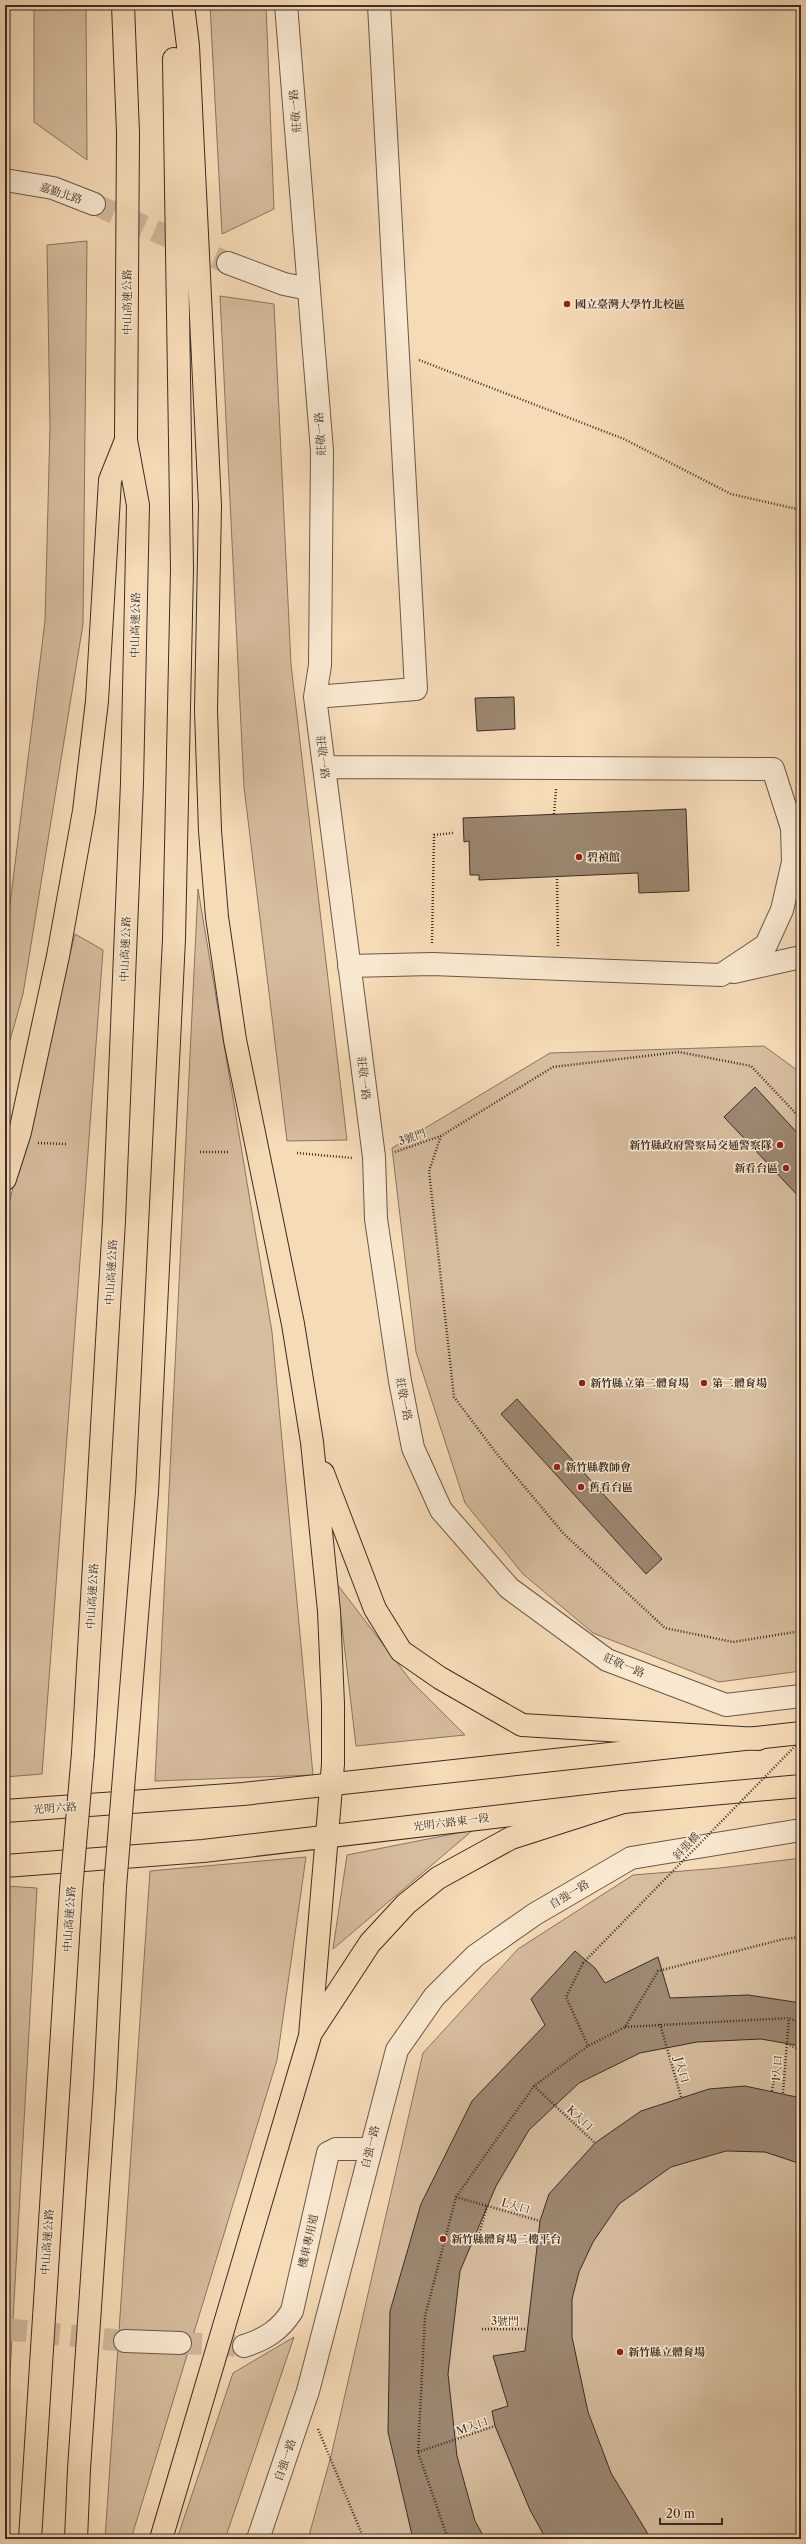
<svg xmlns="http://www.w3.org/2000/svg" width="806" height="2544" font-family="'Libre Caslon Text','Noto Serif TC',serif">
<rect width="100%" height="100%" fill="#f6dbb7"/>
<filter id="stains"><feTurbulence type="fractalNoise" baseFrequency=".005" numOctaves="4"/><feColorMatrix values="0 0 0 0 .2 0 0 0 0 .09 0 0 0 0 .02 0 0 0 .5 -.17"/></filter>
<radialGradient id="worn" r=".72"><stop offset=".6" stop-color="#630" stop-opacity="0"/><stop offset="1" stop-color="#630" stop-opacity=".3"/></radialGradient>
<path fill="#d6bd9e" stroke="#887562" d="M 34,5 L 86,5 L 87,160 L 34,122 Z
M 210,5 L 266,5 L 274,209 L 222,234 Z
M 87,241 L 83,624 L 23,994 L 5,1058 L 5,945 L 45,621 L 50,427 L 47,245 Z
M 220,296 L 274,304 L 291,665 L 347,1140 L 287,1141 L 244,787 Z
M 198,889 L 272,1332 L 313,1775 L 155,1781 Z
M 75,934 L 103,950 L 42,1774 L 5,1777 L 5,1220 Z
M 764,1046 L 801,1073 L 801,1671 L 719,1682 L 593,1633 L 523,1574 L 465,1503 L 416,1352 L 392,1148 L 550,1053 Z
M 337,1584 L 411,1681 L 465,1735 L 356,1746 Z
M 473,1830 L 333,1949 L 347,1855 Z
M 306,1857 L 277,2060 L 131,2539 L 105,2539 L 150,1871 Z
M 801,1858 L 801,2539 L 308,2539 L 331,2456 L 423,2053 L 518,1949 L 633,1875 L 720,1868 Z
M 5,1886 L 37,1888 L 5,2464 Z
M 294,2337 L 225,2539 L 177,2539 L 233,2373 Z"/>
<path fill="#9c8771" stroke="#3b2d25" d="M 514,697 L 515,729 L 477,731 L 475,698 Z
M 686,809 L 689,891 L 639,893 L 638,873 L 479,880 L 479,875 L 470,875 L 469,841 L 464,842 L 463,818 Z
M 755,1087 L 801,1137 L 801,1199 L 724,1117 Z
M 517,1399 L 662,1559 L 646,1574 L 501,1414 Z
M 575,1951 L 595,1968 L 605,1983 L 658,1957 L 670,1998 L 748,1995 L 801,2003 L 801,2046 L 761,2039 L 697,2042 L 640,2053 L 579,2083 L 529,2130 L 496,2186 L 460,2271 L 448,2374 L 457,2456 L 475,2521 L 485,2539 L 413,2539 L 388,2432 L 390,2311 L 421,2204 L 472,2101 L 545,2025 L 531,1999 Z
M 745,2086 L 801,2098 L 801,2164 L 765,2152 L 726,2151 L 671,2167 L 619,2204 L 593,2242 L 579,2272 L 572,2299 L 572,2337 L 588,2412 L 611,2473 L 651,2539 L 546,2539 L 530,2510 L 495,2426 L 492,2411 L 508,2406 L 493,2356 L 525,2351 L 540,2221 L 549,2194 L 595,2143 L 641,2111 L 709,2089 Z"/>
<g fill="none" stroke-linecap="round" stroke-linejoin="round">
<path stroke="#d1b89a" stroke-width="22" stroke-dasharray="22 11" stroke-linecap="butt" d="M 94,204 L 228,263
M 5,2329 L 125,2341
M 180,2343 L 244,2346"/>
<g stroke="#6a584a" stroke-width="24">
<path id="minor" d="M 286,5 L 322,451 L 320,665 L 315,697 L 374,1157 L 376,1219 L 400,1381 L 413,1448 L 441,1510 L 509,1588 L 607,1660 L 726,1705 L 801,1696
M 5,180 L 53,188 L 94,204
M 228,263 L 284,284 L 309,289
M 315,697 L 416,689 L 379,5
M 324,767 L 773,769 L 792,828 L 793,862 L 782,910 L 766,945 L 721,975 L 432,964 L 349,966
M 734,972 L 801,957
M 125,2341 L 180,2343
M 244,2346 C 266,2339 280,2330 292,2311 L 328,2153 L 336,2149 L 370,2149
M 258,2539 L 308,2391 L 397,2050 L 434,1997 L 475,1956 L 535,1914 L 631,1858 L 801,1830"/>
</g>
<g stroke="#3b2d25" stroke-width="24">
<path id="major" d="M 5,1811 L 243,1794 L 801,1733
M 5,1866 L 203,1851 L 623,1802 L 801,1786"/>
</g>
<g stroke="#3b2d25" stroke-width="24">
<path id="highway" d="M 5,1179 L 20,1132 L 58,956 L 84,811 L 97,701 L 110,480 L 126,440
M 323,1473 L 375,1609 L 401,1651 L 440,1678 L 522,1725 L 758,1739
M 126,1752 L 147,1492 L 174,939 L 182,569 L 174,59
M 83,1753 L 114,1221 L 132,783 L 138,505 L 126,440 L 128,133 L 123,5
M 311,2033 L 370,1943 L 406,1904 L 438,1878 L 511,1838 L 623,1802
M 30,2539 L 71,1890
M 76,2539 L 79,2469 L 105,2086 L 115,1887
M 161,2539 L 310,2036 L 333,1764 L 333,1704 L 329,1611 L 312,1442 L 293,1324 L 235,1040 L 217,917 L 210,831 L 206,710 L 210,505 L 188,46 L 183,5"/>
</g>
<path stroke="#3b2d25" stroke-width="2.5" stroke-dasharray="1 2" stroke-linecap="butt" d="M 419,360 L 624,439 L 731,494 L 801,510
M 554,814 L 556,789
M 557,876 L 558,948
M 432,943 L 434,835 L 453,833
M 441,1136 L 429,1171 L 454,1397 L 497,1454 L 564,1534 L 665,1628 L 733,1642 L 801,1631
M 38,1143 L 66,1144
M 200,1152 L 229,1152
M 395,1152 L 441,1136 L 553,1067 L 679,1052 L 751,1066 L 801,1119
M 297,1153 L 353,1158
M 583,1963 L 566,1997 L 588,2046
M 660,2024 L 681,2097
M 625,2027 L 789,2018 L 801,2023
M 787,2044 L 801,2050
M 534,2086 L 595,2143
M 772,2091 L 776,2069
M 783,2093 L 789,2018
M 456,2197 L 540,2221
M 487,2206 L 479,2235 L 509,2240
M 482,2329 L 528,2329
M 318,2429 L 364,2539
M 418,2452 L 495,2426
M 448,2539 L 418,2452 L 425,2316 L 456,2197 L 534,2086 L 588,2046 L 625,2027 L 658,1971 L 784,1939 L 801,1937"/>
<use href="#minor" stroke="#f9e8d0" stroke-width="22"/>
<use href="#major" stroke="#f6dbb7" stroke-width="22"/>
<use href="#highway" stroke="#f6dbb7" stroke-width="22"/>
<g stroke="#3b2d25" stroke-width="24" stroke-linecap="butt">
<path id="highway-bridge" d="M 115,1887 L 126,1752
M 71,1890 L 83,1753"/>
</g>
<path stroke="#3b2d25" stroke-width="2.5" stroke-dasharray="1 2" stroke-linecap="butt" d="M 583,1963 L 801,1740"/>
<use href="#highway-bridge" stroke="#f6dbb7" stroke-width="22"/>
</g>
<g fill="#8f2418" stroke="#f9e8d0" stroke-width="1.5">
<circle cx="567" cy="304" r="4"/>
<circle cx="579" cy="857" r="4"/>
<circle cx="780" cy="1145" r="4"/>
<circle cx="786" cy="1168" r="4"/>
<circle cx="582" cy="1383" r="4"/>
<circle cx="704" cy="1383" r="4"/>
<circle cx="557" cy="1467" r="4"/>
<circle cx="581" cy="1487" r="4"/>
<circle cx="443" cy="2239" r="4"/>
<circle cx="620" cy="2352" r="4"/>
</g>
<g text-anchor="middle" stroke-width="3" stroke-linejoin="round" paint-order="stroke">
<g font-size="11" fill="#3b2d25" stroke="#f9e8d0">
<text transform="translate(295 111) rotate(-95)" y="4">莊敬一路</text>
<text transform="translate(61 193) rotate(18)" y="4">嘉勤北路</text>
<text transform="translate(127 302) rotate(-90)" y="4">中山高速公路</text>
<text transform="translate(320 434) rotate(-94)" y="4">莊敬一路</text>
<text transform="translate(135 625) rotate(-89)" y="4">中山高速公路</text>
<text transform="translate(323 757) rotate(83)" y="4">莊敬一路</text>
<text transform="translate(125 949) rotate(-88)" y="4">中山高速公路</text>
<text transform="translate(364 1078) rotate(83)" y="4">莊敬一路</text>
<text transform="translate(412 1137) rotate(-19)" y="4">3號門</text>
<text transform="translate(111 1272) rotate(-87)" y="4">中山高速公路</text>
<text transform="translate(404 1399) rotate(79)" y="4">莊敬一路</text>
<text transform="translate(92 1596) rotate(-87)" y="4">中山高速公路</text>
<text transform="translate(624 1665) rotate(23)" y="4">莊敬一路</text>
<text transform="translate(55 1808) rotate(-4)" y="4">光明六路</text>
<text transform="translate(451 1822) rotate(-7)" y="4">光明六路東一段</text>
<text transform="translate(686 1846) rotate(-46)" y="4">斜張橋</text>
<text transform="translate(569 1894) rotate(-31)" y="4">自強一路</text>
<text transform="translate(69 1919) rotate(-86)" y="4">中山高速公路</text>
<text transform="translate(777 2068) rotate(-86)" y="4">I入口</text>
<text transform="translate(682 2070) rotate(75)" y="4">J入口</text>
<text transform="translate(580 2118) rotate(43)" y="4">K入口</text>
<text transform="translate(370 2147) rotate(-76)" y="4">自強一路</text>
<text transform="translate(516 2206) rotate(16)" y="4">L入口</text>
<text transform="translate(308 2241) rotate(-77)" y="4">機車專用道</text>
<text transform="translate(47 2242) rotate(-86)" y="4">中山高速公路</text>
<text x="505" y="2325">3號門</text>
<text transform="translate(472 2426) rotate(-19)" y="4">M入口</text>
<text transform="translate(285 2460) rotate(-71)" y="4">自強一路</text>
</g>
<g font-size="11" font-weight="bold" fill="#3b2d25" stroke="#f9e8d0" text-anchor="start">
<text x="575" y="308">國立臺灣大學竹北校區</text>
<text x="587" y="861">碧禎館</text>
<text x="772" y="1149" text-anchor="end">新竹縣政府警察局交通警察隊</text>
<text x="778" y="1172" text-anchor="end">新看台區</text>
<text x="590" y="1387">新竹縣立第二體育場</text>
<text x="712" y="1387">第二體育場</text>
<text x="565" y="1471">新竹縣教師會</text>
<text x="589" y="1491">舊看台區</text>
<text x="451" y="2243">新竹縣體育場二樓平台</text>
<text x="628" y="2356">新竹縣立體育場</text>
</g>
</g>
<rect width="806" height="2544" fill="none" stroke="#f6dbb7" stroke-width="20"/>
<rect x="6" y="6" width="794" height="2532" fill="none" stroke="#3b2d25" stroke-width="2"/>
<rect x="10" y="10" width="786" height="2524" fill="none" stroke="#3b2d25"/>
<path d="M660 2518v6h62v-6" fill="none" stroke="#3b2d25" stroke-width="2"/>
<text x="666" y="2518" font-size="12" fill="#3b2d25" stroke="#f9e8d0" stroke-width="3" paint-order="stroke">20 m</text>
<rect width="100%" height="100%" filter="url(#stains)"/>
<rect width="100%" height="100%" fill="url(#worn)"/>
</svg>
